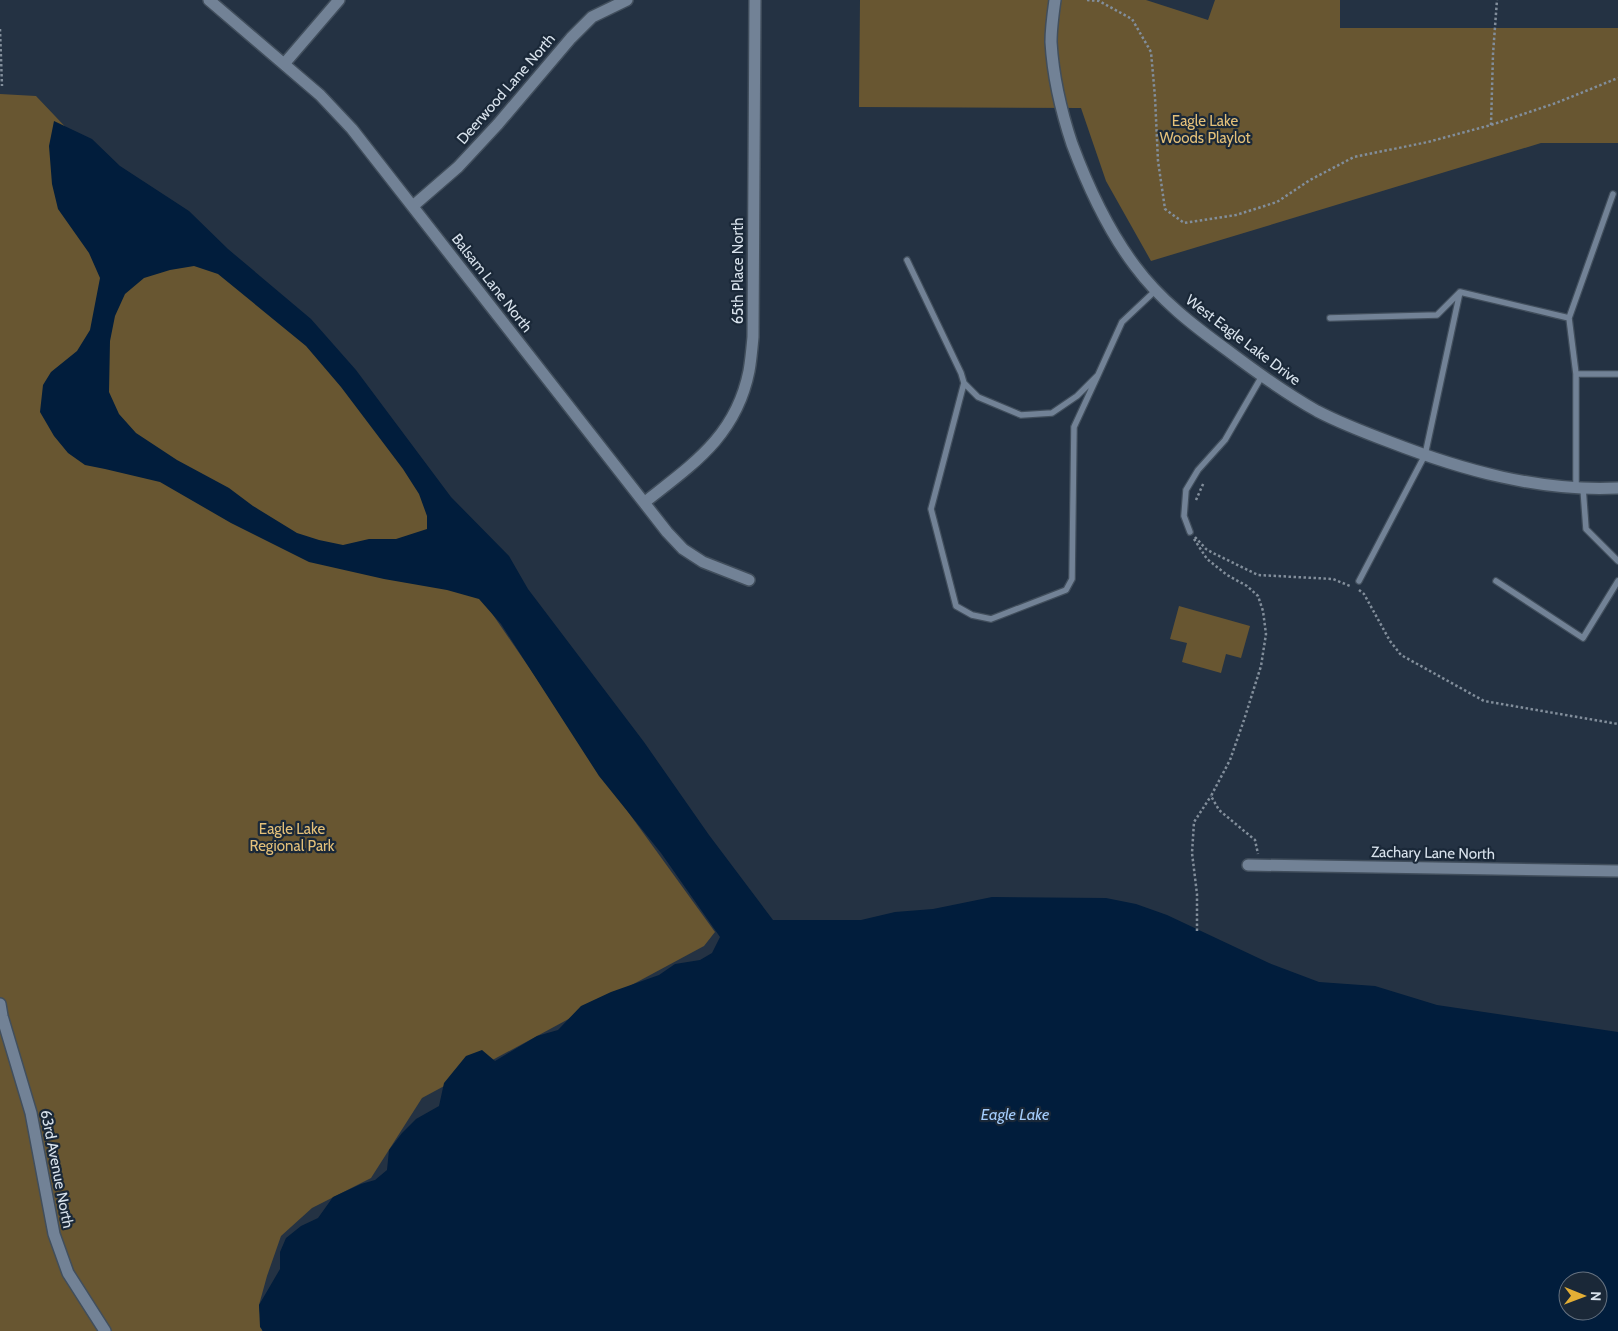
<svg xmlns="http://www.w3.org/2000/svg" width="1618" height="1331" font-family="Cabin,sans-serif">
<rect width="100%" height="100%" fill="#243243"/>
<path fill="#685631" d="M 860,0 L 1146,0 L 1208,20 L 1215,0 L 1340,0 L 1340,28 L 1618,28 L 1618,143 L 1541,143 L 1151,261 L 1106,181 L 1081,108 L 859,107 Z
M 0,94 L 36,96 L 130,195 L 329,364 L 456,527 L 491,612 L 631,816 L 715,932 L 704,946 L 422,1098 L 371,1178 L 312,1208 L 281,1236 L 267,1276 L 259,1305 L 262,1331 L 0,1331 Z
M 1179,606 L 1250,626 L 1241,658 L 1226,654 L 1221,673 L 1182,662 L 1187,643 L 1170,639 Z"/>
<path fill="#011d3c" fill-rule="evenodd" d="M 54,121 L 92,139 L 120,166 L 189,211 L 228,249 L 311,319 L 356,370 L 451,497 L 509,556 L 528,589 L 644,742 L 709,835 L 773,920 L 861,920 L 895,912 L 933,909 L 992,897 L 1106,898 L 1136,904 L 1167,915 L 1269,963 L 1319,982 L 1375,986 L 1437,1005 L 1618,1032 L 1618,1331 L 263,1331 L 260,1327 L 259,1305 L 280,1269 L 280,1252 L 286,1238 L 301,1226 L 318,1218 L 333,1197 L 361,1184 L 375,1180 L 387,1170 L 389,1150 L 402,1133 L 416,1119 L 439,1106 L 444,1083 L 466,1056 L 482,1050 L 495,1061 L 537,1036 L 558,1030 L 581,1006 L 611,992 L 659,975 L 675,964 L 700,960 L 712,953 L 720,937 L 661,853 L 599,776 L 501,624 L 479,599 L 447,590 L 384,579 L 309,562 L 231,523 L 160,482 L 105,469 L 85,465 L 68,453 L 54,436 L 40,412 L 43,385 L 51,372 L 77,351 L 90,330 L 100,278 L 89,253 L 58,209 L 52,184 L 49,146 ZM 194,266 L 218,274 L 306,346 L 341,387 L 403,469 L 419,494 L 427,516 L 427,529 L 396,539 L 369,539 L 343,545 L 319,540 L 297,533 L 253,506 L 229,488 L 177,460 L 136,433 L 119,414 L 109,392 L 110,341 L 115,316 L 125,294 L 144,278 L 170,270 ZM 1568,1281 L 1598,1281 L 1598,1311 L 1568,1311 Z"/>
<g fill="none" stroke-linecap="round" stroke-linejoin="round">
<g stroke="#414e5c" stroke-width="8">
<path id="service" d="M 907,260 L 961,373 L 964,383 L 978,397 L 1021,415 L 1052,413 L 1077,396 L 1098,375 L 1122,322 L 1156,290
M 1330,318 L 1437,315 L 1460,292 L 1569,318
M 1576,374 L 1618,374
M 964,383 L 931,509 L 956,606 L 972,615 L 991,619 L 1066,590 L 1072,579 L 1074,427 L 1098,375
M 1576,487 L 1576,374 L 1569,318 L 1613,194
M 1583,488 L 1586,529 L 1618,561
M 1190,532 L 1184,516 L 1186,490 L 1198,470 L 1225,440 L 1262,376
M 1359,581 L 1425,455 L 1460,292
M 1496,581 L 1583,638 L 1618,581"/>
</g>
<g stroke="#414e5c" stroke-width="14">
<path id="minor" d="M 209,0 L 320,95 L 352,129 L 667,532 L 683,549 L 703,562 L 749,580
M 1055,0 C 1053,14 1051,28 1051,42 C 1053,76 1061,111 1072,144 C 1088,187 1107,229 1135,266 C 1160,300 1194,326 1227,350 C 1256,372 1285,393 1317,411 C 1340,423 1366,433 1390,442 C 1462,470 1540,492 1618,488
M 284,64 L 339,0
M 413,206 L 458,167 L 498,124 L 571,38 L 592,17 L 627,0
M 645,502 C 693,464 736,436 749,371 C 751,360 752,348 753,337 L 755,0
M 1248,865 L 1618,871
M 0,1004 L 2,1016 L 31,1113 L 54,1234 L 68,1273 L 105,1331"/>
</g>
<path stroke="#828e9b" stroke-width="2.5" stroke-dasharray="2.5 2.5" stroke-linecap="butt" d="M 1087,0 L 1099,1 L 1132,19 L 1151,52 L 1155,97 L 1158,161 L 1165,209 L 1184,223 L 1236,215 L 1277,202 L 1310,180 L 1354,157 L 1428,142 L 1491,125 L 1556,103 L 1618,78
M 0,29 L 2,86
M 1491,125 L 1493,54 L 1497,0
M 1196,500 L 1204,482
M 1195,537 L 1206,549 L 1213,553 L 1258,575 L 1333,579 L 1350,586
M 1194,539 L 1207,559 L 1227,575 L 1247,586 L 1258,596 L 1263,611 L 1266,634 L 1261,666 L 1244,720 L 1230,760 L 1211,796 L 1219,810 L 1255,840 L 1258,854
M 1359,590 L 1364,594 L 1390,641 L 1401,655 L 1484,701 L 1618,724
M 1197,931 L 1197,894 L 1192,853 L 1194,822 L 1211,796"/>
<use href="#service" stroke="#728296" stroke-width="5.5"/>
<use href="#minor" stroke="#728296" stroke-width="11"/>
</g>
<g text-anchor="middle" stroke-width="4.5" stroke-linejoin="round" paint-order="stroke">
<g font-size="15" fill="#d8e2ec" stroke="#1a2838">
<text transform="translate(506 89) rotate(-49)" y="5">Deerwood Lane North</text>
<text transform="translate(738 271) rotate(-90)" y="5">65th Place North</text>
<text transform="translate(492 283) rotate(52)" y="5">Balsam Lane North</text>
<text transform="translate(1243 340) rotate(37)" y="5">West Eagle Lake Drive</text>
<text transform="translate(1433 853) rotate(1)" y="5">Zachary Lane North</text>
<text transform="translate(57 1169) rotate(79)" y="5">63rd Avenue North</text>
</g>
<g font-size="15" fill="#e4c079" stroke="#1a2838">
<text x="1205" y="126">Eagle Lake<tspan x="1205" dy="17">Woods Playlot</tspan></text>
<text x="292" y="834">Eagle Lake<tspan x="292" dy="17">Regional Park</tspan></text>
</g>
<g font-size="16" font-style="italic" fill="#a4ccfb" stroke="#1a2838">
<text x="1015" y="1120">Eagle Lake</text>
</g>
</g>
<g transform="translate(1583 1296) rotate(91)"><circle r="24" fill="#1a2838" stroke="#667280"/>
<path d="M0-4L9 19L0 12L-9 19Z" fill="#e3ae35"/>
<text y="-8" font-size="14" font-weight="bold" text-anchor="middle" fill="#d8e2ec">N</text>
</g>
</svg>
